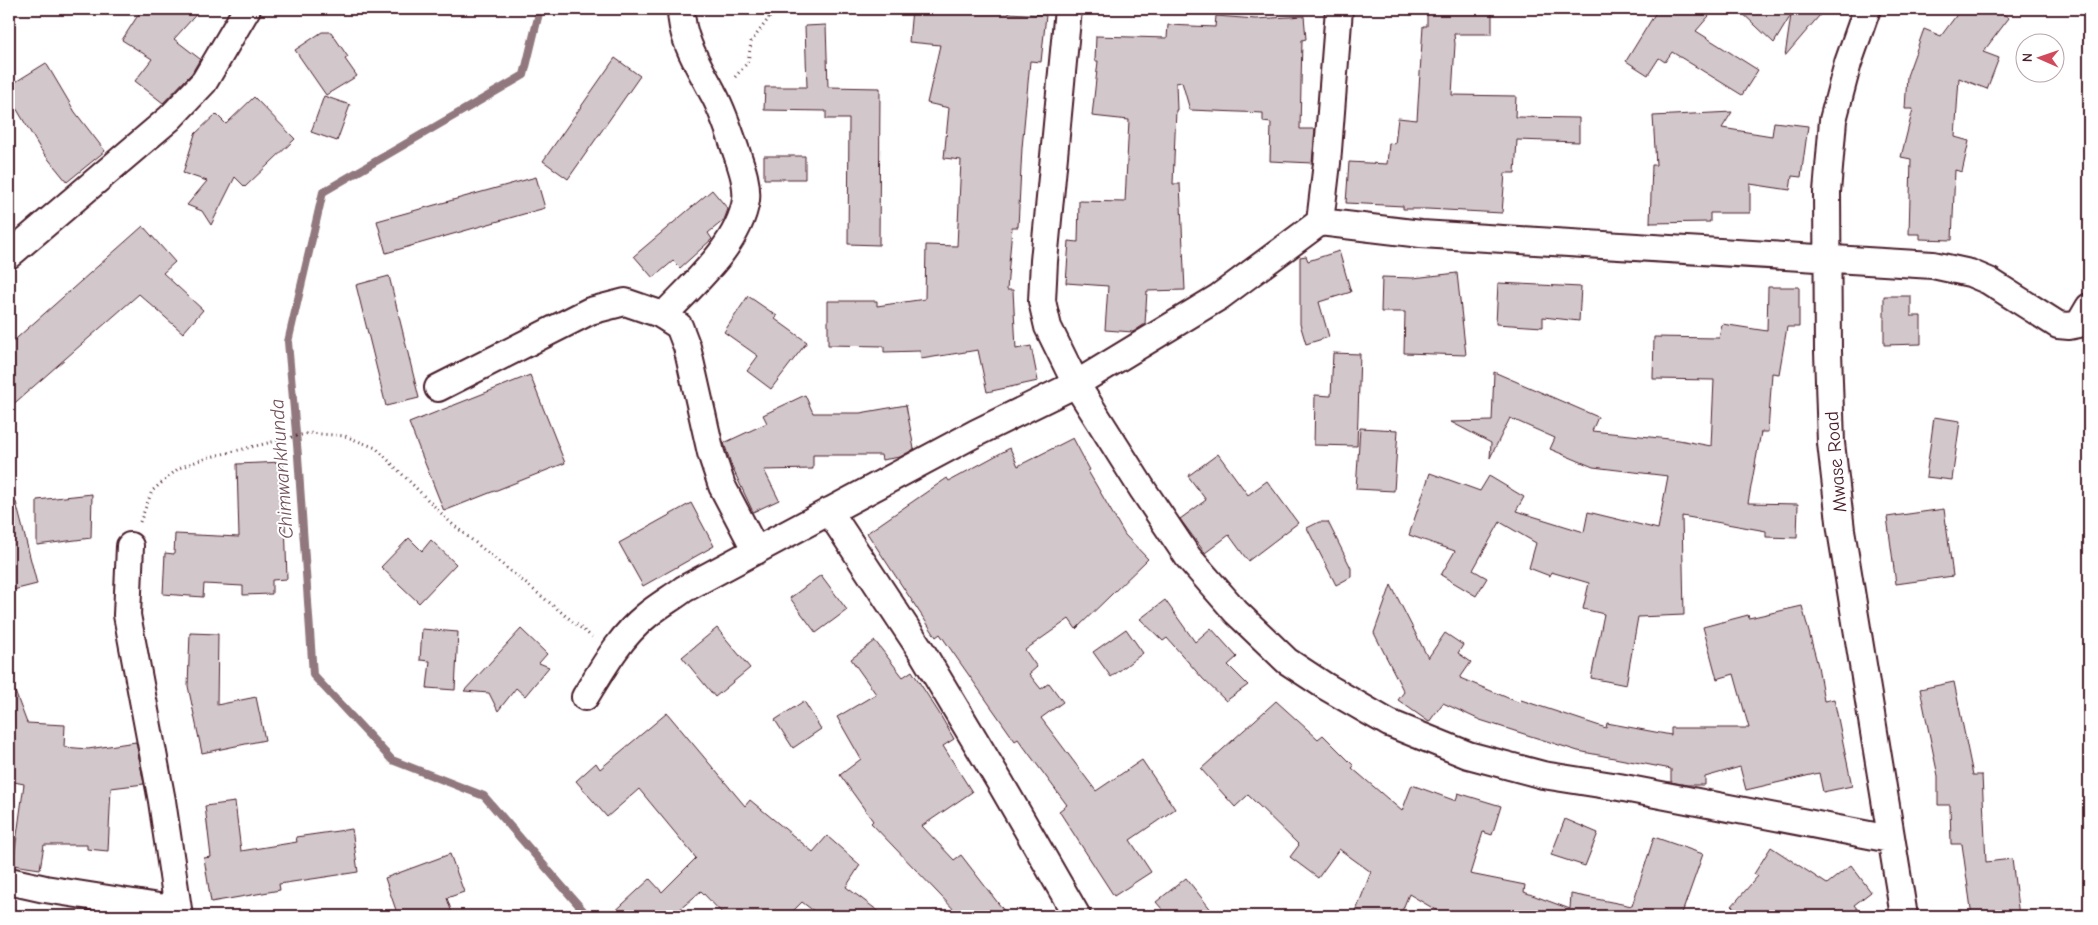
<svg xmlns="http://www.w3.org/2000/svg" width="2098" height="925" font-family="'Comic Neue',sans-serif">
<rect width="100%" height="100%" fill="#fff"/>
<filter id="ink" filterUnits="userSpaceOnUse"><feTurbulence type="fractalNoise" baseFrequency=".02" numOctaves="2"/><feDisplacementMap in="SourceGraphic" scale="10" xChannelSelector="R" yChannelSelector="G"/><feConvolveMatrix kernelMatrix="1 2 1 2 8 2 1 2 1" color-interpolation-filters="sRGB"/></filter>
<g filter="url(#ink)">
<g fill="none" stroke-linecap="round" stroke-linejoin="round">
<path stroke="#91787e" stroke-width="8" d="M 540,9 L 524,75 L 323,192 L 288,342 L 298,456 L 313,675 L 392,760 L 484,796 L 588,916"/>
</g>
<path fill="#d2c7cb" stroke="#4a1f2b" d="M 142,9 L 201,9 L 174,39 L 200,59 L 192,73 L 163,103 L 135,81 L 152,59 L 122,40 Z
M 912,9 L 1008,9 L 1008,13 L 1046,15 L 1041,62 L 1030,61 L 1022,148 L 1018,227 L 1012,227 L 1007,290 L 1013,290 L 1016,349 L 1031,346 L 1038,381 L 987,392 L 978,350 L 921,359 L 920,351 L 884,352 L 884,346 L 828,345 L 828,301 L 877,301 L 877,306 L 925,299 L 926,245 L 957,246 L 961,160 L 944,158 L 949,108 L 927,103 L 940,45 L 909,42 Z
M 1427,9 L 1449,9 L 1449,11 L 1492,10 L 1492,34 L 1454,34 L 1455,44 L 1452,95 L 1516,96 L 1515,117 L 1579,118 L 1579,142 L 1517,140 L 1515,173 L 1505,173 L 1502,213 L 1427,209 L 1403,209 L 1403,206 L 1346,203 L 1349,162 L 1387,164 L 1389,143 L 1395,144 L 1398,118 L 1417,120 L 1423,26 L 1427,26 Z
M 1658,9 L 1715,9 L 1696,31 L 1758,70 L 1742,95 L 1672,52 L 1665,62 L 1659,58 L 1648,75 L 1626,61 Z
M 1738,9 L 1825,9 L 1785,56 L 1791,15 L 1774,43 Z
M 1961,9 L 1997,9 L 2009,18 L 1983,52 L 1999,58 L 1987,89 L 1959,78 L 1955,137 L 1969,141 L 1962,172 L 1955,170 L 1952,240 L 1920,239 L 1920,234 L 1909,234 L 1911,159 L 1901,157 L 1913,109 L 1905,109 L 1907,76 L 1924,29 L 1941,36 Z
M 1216,16 L 1256,19 L 1304,16 L 1306,39 L 1302,40 L 1300,129 L 1315,129 L 1312,163 L 1270,161 L 1271,123 L 1263,122 L 1263,113 L 1190,110 L 1182,82 L 1176,83 L 1177,110 L 1176,110 L 1173,184 L 1180,184 L 1185,290 L 1147,291 L 1145,324 L 1133,332 L 1105,330 L 1108,286 L 1066,283 L 1069,241 L 1078,242 L 1079,201 L 1125,202 L 1129,120 L 1092,116 L 1098,61 L 1095,61 L 1096,36 L 1167,38 L 1168,25 L 1215,27 Z
M 826,25 L 828,87 L 880,88 L 879,245 L 848,244 L 849,119 L 826,119 L 826,111 L 764,110 L 765,87 L 807,87 L 805,26 Z
M 322,32 L 331,32 L 348,57 L 345,59 L 357,76 L 326,95 L 295,50 Z
M 615,58 L 640,76 L 568,179 L 543,161 Z
M 46,63 L 75,112 L 105,151 L 67,182 L 41,150 L 9,96 L 9,86 Z
M 324,96 L 350,105 L 337,141 L 311,132 Z
M 254,97 L 295,139 L 245,187 L 235,177 L 211,225 L 202,211 L 187,205 L 207,181 L 183,173 L 195,134 L 216,114 L 226,124 Z
M 1732,112 L 1722,128 L 1772,136 L 1774,122 L 1808,126 L 1801,177 L 1792,176 L 1790,190 L 1750,184 L 1750,213 L 1710,213 L 1710,222 L 1650,223 L 1652,165 L 1656,165 L 1653,116 Z
M 764,156 L 805,156 L 805,179 L 764,179 Z
M 536,177 L 545,208 L 386,253 L 377,221 Z
M 712,190 L 728,209 L 724,220 L 708,233 L 712,239 L 680,268 L 673,261 L 653,278 L 634,256 Z
M 143,226 L 175,262 L 163,273 L 203,310 L 183,333 L 139,294 L 9,408 L 9,345 Z
M 1339,251 L 1351,292 L 1319,302 L 1329,337 L 1306,344 L 1300,324 L 1300,257 L 1306,256 L 1308,261 Z
M 1457,273 L 1466,355 L 1404,353 L 1405,312 L 1381,312 L 1382,277 L 1413,278 Z
M 389,276 L 419,398 L 386,406 L 356,285 Z
M 1498,283 L 1581,287 L 1579,321 L 1543,317 L 1543,327 L 1496,324 Z
M 1768,287 L 1799,287 L 1799,327 L 1787,327 L 1779,374 L 1772,373 L 1768,432 L 1761,432 L 1748,503 L 1798,504 L 1797,538 L 1766,537 L 1766,531 L 1682,516 L 1684,615 L 1638,617 L 1626,685 L 1591,678 L 1604,614 L 1583,609 L 1589,583 L 1551,572 L 1550,576 L 1529,568 L 1536,543 L 1500,522 L 1473,570 L 1487,578 L 1476,596 L 1441,575 L 1455,551 L 1409,535 L 1430,473 L 1480,491 L 1489,476 L 1524,497 L 1516,511 L 1584,532 L 1588,512 L 1658,529 L 1668,476 L 1593,467 L 1550,449 L 1555,438 L 1510,418 L 1490,458 L 1491,443 L 1451,422 L 1492,421 L 1494,372 L 1598,417 L 1592,431 L 1679,440 L 1711,446 L 1714,380 L 1653,379 L 1654,337 L 1719,338 L 1722,324 L 1767,331 Z
M 748,296 L 777,316 L 775,319 L 807,342 L 771,389 L 747,371 L 758,356 L 724,332 Z
M 1884,296 L 1911,296 L 1911,316 L 1921,316 L 1921,344 L 1884,345 Z
M 1333,353 L 1360,354 L 1357,446 L 1314,445 L 1315,395 L 1331,396 Z
M 530,375 L 565,463 L 444,511 L 409,423 Z
M 805,395 L 813,413 L 860,413 L 906,405 L 914,449 L 900,457 L 882,460 L 881,455 L 813,455 L 813,469 L 764,470 L 779,500 L 753,512 L 732,467 L 724,443 L 767,423 L 763,415 Z
M 1934,417 L 1960,421 L 1952,480 L 1926,477 Z
M 1360,428 L 1398,430 L 1394,491 L 1356,489 Z
M 1073,438 L 1090,470 L 1088,471 L 1125,535 L 1148,559 L 1076,629 L 1069,619 L 1025,650 L 1037,667 L 1029,674 L 1041,689 L 1049,683 L 1063,702 L 1041,718 L 1096,791 L 1142,760 L 1175,809 L 1130,840 L 1151,872 L 1114,896 L 1059,811 L 1067,805 L 1018,739 L 1015,741 L 940,634 L 936,637 L 867,533 L 947,478 L 949,481 L 1010,448 L 1018,466 Z
M 1218,454 L 1248,495 L 1267,481 L 1298,523 L 1248,561 L 1229,535 L 1205,553 L 1180,519 L 1206,500 L 1188,476 Z
M 283,462 L 287,579 L 272,580 L 272,594 L 243,595 L 243,586 L 204,584 L 203,597 L 163,594 L 165,553 L 174,554 L 175,534 L 239,537 L 237,464 Z
M 92,494 L 91,538 L 37,545 L 37,500 Z
M 16,502 L 37,584 L 13,590 L 9,572 L 9,503 Z
M 691,503 L 714,546 L 643,586 L 619,543 Z
M 1944,509 L 1953,576 L 1896,584 L 1887,517 Z
M 1319,522 L 1328,522 L 1351,568 L 1351,577 L 1336,585 L 1307,528 Z
M 409,538 L 422,551 L 431,540 L 456,564 L 419,603 L 381,567 Z
M 821,575 L 847,610 L 816,633 L 790,598 Z
M 1391,585 L 1428,658 L 1445,633 L 1463,645 L 1458,653 L 1471,662 L 1460,678 L 1520,703 L 1521,700 L 1606,728 L 1607,723 L 1671,735 L 1671,728 L 1749,728 L 1734,674 L 1717,679 L 1703,627 L 1748,615 L 1749,618 L 1802,606 L 1818,666 L 1824,701 L 1834,699 L 1852,786 L 1823,792 L 1819,773 L 1746,790 L 1740,767 L 1705,777 L 1705,785 L 1687,785 L 1671,782 L 1671,769 L 1578,751 L 1480,720 L 1443,703 L 1429,722 L 1398,700 L 1404,692 L 1374,633 Z
M 1165,600 L 1195,642 L 1211,628 L 1237,657 L 1228,665 L 1248,685 L 1226,701 L 1203,679 L 1167,638 L 1163,641 L 1140,619 Z
M 717,628 L 750,668 L 715,697 L 682,657 Z
M 422,629 L 458,632 L 455,690 L 427,688 L 430,661 L 420,660 Z
M 521,629 L 547,654 L 539,663 L 549,667 L 525,696 L 516,688 L 498,711 L 489,693 L 464,691 Z
M 1126,629 L 1143,653 L 1111,677 L 1093,652 Z
M 190,633 L 218,634 L 217,705 L 256,697 L 265,740 L 202,753 L 188,686 Z
M 875,641 L 903,677 L 912,671 L 939,713 L 954,739 L 943,746 L 972,792 L 922,826 L 954,860 L 961,855 L 1008,916 L 960,916 L 871,823 L 873,821 L 840,775 L 861,759 L 837,717 L 876,694 L 851,659 Z
M 9,681 L 11,681 L 27,723 L 65,725 L 64,747 L 88,749 L 136,742 L 144,784 L 111,788 L 108,851 L 87,849 L 87,845 L 44,845 L 40,869 L 13,865 L 24,784 L 9,781 Z
M 1954,682 L 1973,775 L 1982,775 L 1986,862 L 2012,859 L 2019,916 L 1972,916 L 1962,844 L 1951,844 L 1950,805 L 1938,805 L 1938,776 L 1920,689 Z
M 804,701 L 821,729 L 793,748 L 775,720 Z
M 1276,701 L 1318,739 L 1323,735 L 1354,766 L 1352,768 L 1402,811 L 1412,785 L 1456,801 L 1458,793 L 1501,806 L 1492,835 L 1483,832 L 1470,874 L 1525,885 L 1524,892 L 1570,909 L 1571,894 L 1632,906 L 1654,837 L 1703,854 L 1681,916 L 1446,916 L 1409,894 L 1400,916 L 1354,916 L 1371,872 L 1339,849 L 1318,878 L 1290,857 L 1299,845 L 1248,795 L 1235,807 L 1201,769 Z
M 667,713 L 745,806 L 750,800 L 813,852 L 827,836 L 860,865 L 846,887 L 885,916 L 820,916 L 802,902 L 788,916 L 725,916 L 701,891 L 678,911 L 683,916 L 610,916 L 650,879 L 662,892 L 696,858 L 639,789 L 607,817 L 576,781 L 596,763 L 600,769 Z
M 235,802 L 241,851 L 297,842 L 296,837 L 352,829 L 358,872 L 279,884 L 280,890 L 211,902 L 204,858 L 211,857 L 205,806 Z
M 1565,819 L 1598,833 L 1585,866 L 1551,855 Z
M 1771,847 L 1827,884 L 1851,865 L 1871,892 L 1854,905 L 1863,916 L 1743,916 L 1732,906 L 1758,876 L 1754,874 Z
M 450,854 L 464,892 L 447,898 L 453,916 L 398,916 L 385,878 Z
M 1186,878 L 1216,916 L 1168,916 L 1156,902 Z"/>
<g fill="none" stroke-linecap="round" stroke-linejoin="round">
<g stroke="#4a1f2b" stroke-width="30">
<path id="street" d="M 1068,9 L 1044,261 L 1042,301 L 1048,327 L 1076,384 L 1143,490 L 1188,557 L 1236,612 L 1287,661 L 1325,686 L 1389,723 L 1468,755 L 1543,775 L 1619,787 L 1890,839
M 1867,9 L 1848,63 L 1833,120 L 1827,192 L 1828,351 L 1831,443 L 1841,530 L 1904,916
M 1320,222 L 1327,163 L 1339,9
M 9,255 L 170,118 L 204,82 L 247,9
M 663,316 C 693,284 739,245 746,200 C 748,182 740,163 734,145 C 728,128 722,109 713,93 C 699,66 681,40 681,9
M 438,388 L 590,311 L 625,302 L 660,314 L 679,326 L 687,347 L 711,453 L 722,486 L 756,551
M 829,511 L 922,652 L 1001,784 L 1077,916
M 130,546 L 127,615 L 162,801 L 179,916
M 585,697 C 603,668 619,638 646,616 C 658,606 672,598 684,589 L 976,433 L 1076,384 L 1219,297 L 1320,222 L 1421,234 L 1933,265 L 1970,273 L 1989,281 L 2058,325 L 2069,326 L 2079,324 L 2089,307
M 9,881 L 45,889 L 178,910"/>
</g>
<path stroke="#4a1f2b" stroke-width="3" stroke-dasharray="1 4" stroke-linecap="butt" d="M 735,77 L 748,62 L 751,42 L 769,18 L 768,9
M 140,522 L 152,491 L 179,468 L 206,458 L 309,433 L 345,436 L 376,448 L 451,523 L 592,637"/>
<use href="#street" stroke="#fff" stroke-width="26"/>
</g>
</g>
<g text-anchor="middle" stroke-width="4" stroke-linejoin="round" paint-order="stroke">
<g font-size="19" fill="#4a1f2b" stroke="#fff">
<text transform="translate(1835 462) rotate(-95)" y="7">Mwase Road</text>
</g>
<g font-size="20" font-style="italic" fill="#74535c" stroke="#fff">
<text transform="translate(281 469) rotate(-94)" y="7">Chimwankhunda</text>
</g>
</g>
<rect width="2098" height="925" fill="none" stroke="#fff" stroke-width="30"/>
<rect x="15" y="15" width="2068" height="895" fill="none" stroke="#4a1f2b" stroke-width="2" filter="url(#ink)"/>
<g transform="translate(2040 58) rotate(272)"><circle r="24" fill="#ffffff" stroke="#b7a5aa"/>
<path d="M0-4L9 19L0 12L-9 19Z" fill="#d1495b"/>
<text y="-8" font-size="14" font-weight="bold" text-anchor="middle" fill="#4a1f2b">N</text>
</g>
</svg>
